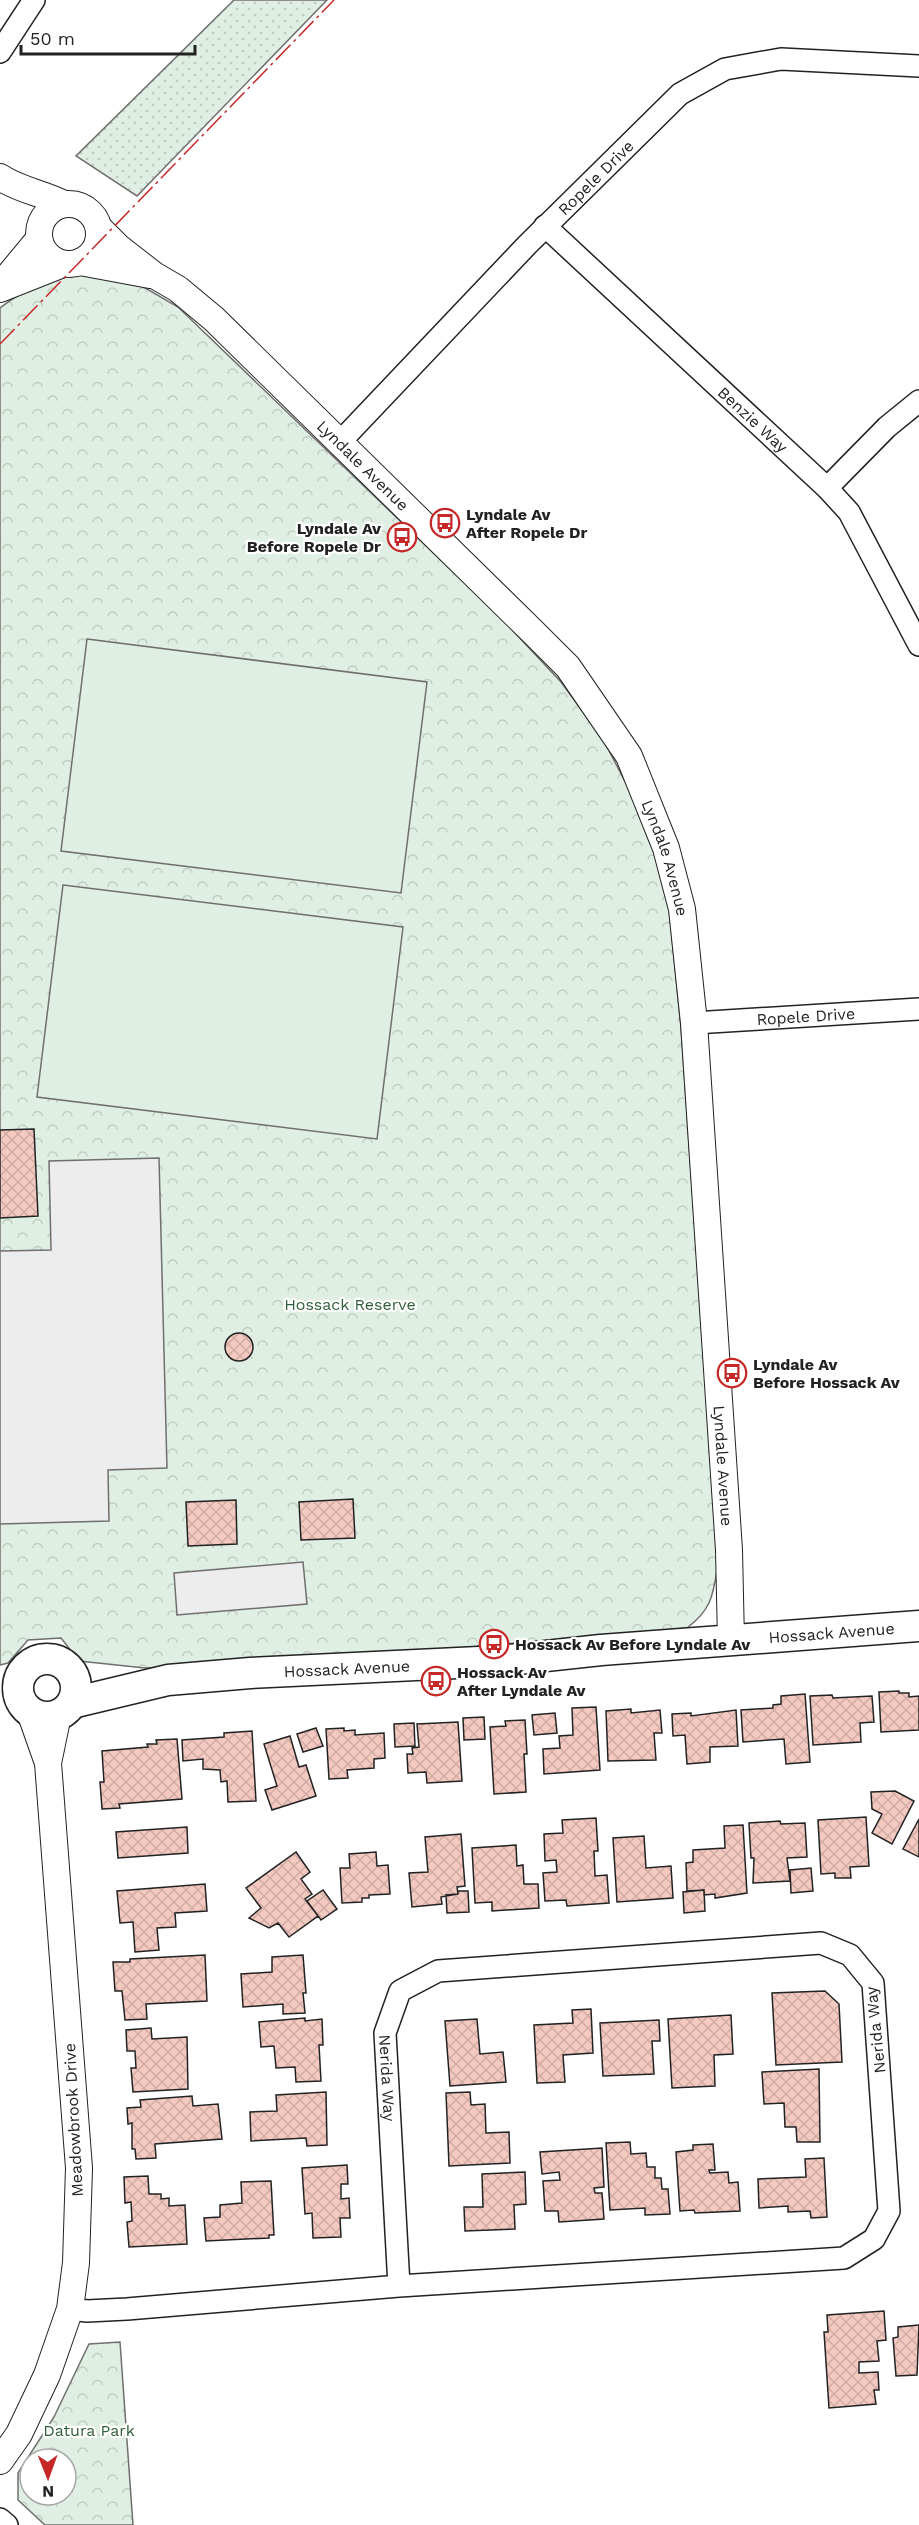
<svg xmlns="http://www.w3.org/2000/svg" width="919" height="2525" font-family="'Work Sans',sans-serif">
<defs>
<pattern id="grass-dots" width="8" height="8" patternUnits="userSpaceOnUse" patternTransform="scale(1.5)"><rect width="8" height="8" fill="#e0efe3"/><path d="M2 2h.1M6 6h.1" fill="none" stroke="#c0cdc2" stroke-width="1.8" stroke-linecap="round"/></pattern>
<pattern id="park-crowns" width="20" height="18" patternUnits="userSpaceOnUse" patternTransform="scale(1.5)"><rect width="20" height="18" fill="#e0efe3"/><path d="M2 6a3 3 0 1 1 6 0M12 15a3 3 0 1 1 6 0" fill="none" stroke="#c0cdc2"/></pattern>
<pattern id="building-cross-hatch" width="8" height="8" patternUnits="userSpaceOnUse" patternTransform="scale(1.5)"><rect width="8" height="8" fill="#f3c9c0"/><path d="M0 0l8 8M0 8l8-8" fill="none" stroke="#d0aca5"/></pattern>
</defs>
<rect width="100%" height="100%" fill="#fff"/>
<path fill="url(#grass-dots)" stroke="#6f6f6f" stroke-width="1.5" d="M 234,0 L 327,0 L 137,196 L 76,156 Z"/>
<path fill="url(#park-crowns)" stroke="#6f6f6f" stroke-width="1.5" fill-rule="evenodd" d="M 81,273 L 142,286 L 178,307 L 503,620 L 561,682 L 603,739 L 634,799 L 654,850 L 669,908 L 681,1028 L 718,1565 C 713,1595 712,1609 687,1628 L 323,1660 L 145,1668 L 79,1661 L 61,1638 L 28,1640 L 8,1663 L 0,1665 L 0,308 C 24,289 51,278 81,273 Z
M 120,2342 L 133,2525 L 45,2525 L 18,2500 L 18,2473 L 54,2417 L 89,2344 ZM 30,2459 L 66,2459 L 66,2495 L 30,2495 Z"/>
<path fill="#e0efe3" stroke="#6f6f6f" stroke-width="1.5" d="M 87,639 L 427,682 L 401,893 L 61,851 Z
M 63,885 L 403,927 L 377,1139 L 37,1097 Z"/>
<path fill="#ededed" stroke="#6f6f6f" stroke-width="1.5" d="M 159,1158 L 167,1468 L 108,1470 L 109,1521 L 0,1524 L 0,1251 L 51,1250 L 49,1161 Z
M 303,1562 L 307,1604 L 177,1615 L 174,1573 Z"/>
<path fill="url(#building-cross-hatch)" stroke="#222" stroke-width="1.5" d="M 34,1129 L 38,1216 L 0,1218 L 0,1130 Z
M225 1347a14 14 0 1 1 28 0a14 14 0 1 1-28 0Z
M 353,1499 L 355,1538 L 301,1540 L 299,1502 Z
M 236,1500 L 237,1544 L 188,1546 L 186,1502 Z
M 899,1691 L 899,1693 L 909,1693 L 909,1697 L 919,1696 L 919,1730 L 881,1732 L 879,1692 Z
M 805,1694 L 810,1762 L 786,1764 L 784,1739 L 743,1742 L 741,1710 L 773,1708 L 773,1705 L 781,1704 L 781,1696 Z
M 832,1695 L 833,1698 L 872,1696 L 874,1722 L 860,1723 L 861,1742 L 813,1745 L 810,1696 Z
M 596,1707 L 600,1770 L 544,1774 L 543,1749 L 560,1748 L 559,1736 L 573,1735 L 572,1708 Z
M 631,1709 L 631,1713 L 660,1710 L 662,1733 L 654,1733 L 656,1760 L 608,1761 L 606,1711 Z
M 736,1710 L 738,1746 L 710,1747 L 710,1762 L 687,1764 L 685,1735 L 673,1736 L 672,1714 L 691,1713 L 691,1716 Z
M 555,1713 L 557,1733 L 534,1735 L 532,1715 Z
M 484,1717 L 485,1739 L 464,1740 L 463,1718 Z
M 525,1720 L 527,1754 L 524,1754 L 526,1792 L 494,1794 L 490,1727 L 506,1726 L 505,1721 Z
M 458,1722 L 462,1781 L 427,1783 L 426,1772 L 408,1773 L 407,1754 L 413,1754 L 412,1748 L 419,1747 L 417,1724 Z
M 414,1723 L 415,1746 L 395,1747 L 394,1724 Z
M 316,1728 L 323,1746 L 303,1752 L 297,1734 Z
M 344,1728 L 344,1731 L 355,1730 L 355,1735 L 384,1733 L 385,1758 L 374,1759 L 374,1768 L 347,1770 L 348,1778 L 329,1779 L 326,1729 Z
M 252,1731 L 256,1801 L 228,1802 L 227,1781 L 221,1782 L 220,1770 L 203,1769 L 203,1759 L 183,1761 L 182,1740 L 224,1737 L 224,1733 Z
M 290,1736 L 299,1767 L 306,1765 L 316,1796 L 272,1810 L 265,1790 L 277,1786 L 264,1744 Z
M 177,1739 L 182,1799 L 119,1804 L 120,1808 L 102,1809 L 100,1782 L 104,1782 L 102,1751 L 148,1747 L 147,1744 L 157,1744 L 156,1740 Z
M 895,1791 L 914,1801 L 892,1844 L 872,1833 L 882,1814 L 872,1809 L 871,1792 Z
M 866,1817 L 869,1866 L 850,1867 L 851,1878 L 835,1878 L 835,1873 L 821,1874 L 818,1820 Z
M 596,1818 L 598,1851 L 594,1851 L 595,1876 L 607,1875 L 609,1903 L 567,1906 L 566,1900 L 545,1901 L 543,1873 L 557,1872 L 556,1860 L 545,1861 L 544,1834 L 563,1833 L 562,1820 Z
M 919,1819 L 919,1857 L 903,1849 Z
M 780,1821 L 781,1824 L 805,1823 L 807,1857 L 787,1858 L 790,1881 L 753,1883 L 754,1858 L 751,1858 L 749,1823 Z
M 743,1825 L 747,1893 L 715,1898 L 715,1894 L 704,1895 L 704,1890 L 687,1891 L 686,1863 L 693,1862 L 693,1850 L 725,1848 L 724,1826 Z
M 187,1827 L 188,1853 L 118,1858 L 116,1832 Z
M 461,1834 L 465,1886 L 457,1887 L 458,1894 L 441,1897 L 442,1904 L 412,1907 L 409,1873 L 428,1872 L 425,1837 Z
M 644,1836 L 646,1868 L 671,1866 L 673,1898 L 617,1902 L 613,1838 Z
M 516,1845 L 517,1866 L 523,1865 L 524,1884 L 538,1884 L 539,1908 L 492,1911 L 492,1902 L 475,1903 L 472,1848 Z
M 296,1852 L 310,1872 L 301,1879 L 312,1894 L 305,1899 L 318,1916 L 289,1937 L 278,1923 L 269,1928 L 249,1918 L 261,1908 L 246,1888 Z
M 376,1852 L 377,1866 L 388,1865 L 390,1894 L 369,1895 L 369,1898 L 362,1898 L 362,1902 L 342,1903 L 340,1868 L 350,1868 L 349,1854 Z
M 811,1868 L 813,1891 L 791,1893 L 790,1870 Z
M 205,1884 L 207,1911 L 175,1913 L 176,1927 L 157,1928 L 159,1950 L 135,1952 L 133,1922 L 120,1923 L 117,1891 Z
M 323,1890 L 337,1909 L 321,1920 L 307,1901 Z
M 704,1890 L 705,1911 L 684,1913 L 683,1892 Z
M 458,1891 L 468,1891 L 469,1912 L 447,1913 L 446,1895 L 458,1894 Z
M 205,1955 L 207,2001 L 146,2004 L 147,2019 L 125,2020 L 122,1991 L 115,1991 L 113,1962 L 130,1962 L 130,1959 Z
M 303,1955 L 306,1993 L 303,1993 L 305,2013 L 283,2014 L 283,2004 L 243,2007 L 241,1974 L 272,1972 L 272,1957 Z
M 825,1991 L 839,2004 L 842,2062 L 776,2065 L 772,1993 Z
M 591,2009 L 593,2053 L 563,2055 L 565,2082 L 537,2083 L 534,2025 L 573,2023 L 572,2010 Z
M 731,2015 L 733,2054 L 714,2055 L 715,2086 L 672,2088 L 668,2019 Z
M 305,2018 L 305,2021 L 322,2019 L 323,2045 L 319,2045 L 321,2081 L 296,2082 L 295,2067 L 276,2068 L 274,2046 L 261,2047 L 259,2022 Z
M 477,2019 L 480,2054 L 503,2052 L 506,2082 L 450,2086 L 445,2021 Z
M 659,2020 L 660,2041 L 652,2041 L 654,2074 L 603,2076 L 600,2023 Z
M 151,2028 L 152,2039 L 187,2037 L 188,2089 L 133,2092 L 131,2068 L 136,2068 L 135,2051 L 127,2051 L 126,2030 Z
M 819,2069 L 820,2142 L 797,2142 L 796,2127 L 785,2127 L 784,2103 L 764,2104 L 762,2072 Z
M 326,2092 L 327,2145 L 307,2146 L 306,2138 L 251,2141 L 250,2112 L 277,2111 L 276,2095 Z
M 470,2092 L 471,2105 L 485,2104 L 486,2133 L 509,2132 L 510,2163 L 449,2166 L 446,2093 Z
M 192,2096 L 193,2106 L 218,2104 L 222,2139 L 155,2144 L 156,2158 L 136,2159 L 135,2149 L 132,2149 L 132,2123 L 128,2124 L 127,2108 L 141,2107 L 140,2100 Z
M 630,2142 L 631,2154 L 646,2153 L 647,2167 L 655,2167 L 655,2178 L 661,2178 L 662,2189 L 668,2189 L 670,2214 L 645,2215 L 645,2208 L 610,2210 L 606,2143 Z
M 713,2144 L 715,2170 L 709,2170 L 710,2173 L 728,2172 L 729,2183 L 738,2182 L 740,2211 L 695,2213 L 694,2210 L 680,2211 L 676,2152 L 693,2150 L 693,2145 Z
M 602,2148 L 604,2187 L 594,2188 L 595,2193 L 602,2193 L 604,2219 L 559,2222 L 558,2211 L 545,2211 L 543,2181 L 560,2180 L 559,2172 L 542,2174 L 540,2152 Z
M 824,2158 L 827,2217 L 811,2218 L 810,2211 L 788,2212 L 788,2206 L 759,2208 L 758,2179 L 806,2177 L 805,2159 Z
M 347,2165 L 348,2184 L 341,2184 L 341,2199 L 349,2198 L 350,2218 L 340,2218 L 341,2237 L 313,2238 L 312,2213 L 305,2214 L 302,2168 Z
M 525,2172 L 526,2204 L 514,2205 L 515,2229 L 465,2231 L 464,2207 L 483,2207 L 482,2174 Z
M 148,2176 L 149,2194 L 161,2194 L 161,2199 L 169,2198 L 169,2206 L 185,2205 L 187,2244 L 129,2247 L 127,2222 L 132,2221 L 131,2202 L 125,2203 L 124,2177 Z
M 271,2181 L 274,2235 L 269,2235 L 269,2238 L 206,2241 L 204,2218 L 220,2217 L 220,2205 L 242,2203 L 241,2182 Z
M 884,2311 L 886,2340 L 877,2341 L 879,2361 L 859,2362 L 859,2373 L 878,2372 L 879,2390 L 874,2390 L 876,2404 L 829,2408 L 824,2332 L 828,2332 L 827,2315 Z
M 919,2325 L 917,2375 L 896,2376 L 893,2338 L 898,2337 L 898,2327 Z"/>
<g fill="none" stroke-linecap="round" stroke-linejoin="round">
<g stroke="#222" stroke-width="24">
<g id="minor">
<path d="M 0,52 L 34,0"/>
<path id="s1" d="M 545,226 L 827,488 L 849,512 L 919,645"/>
<path id="s2" d="M 340,442 L 527,245 L 680,94 L 725,69 L 781,59 L 919,66"/>
<path d="M 827,488 L 887,427 L 919,401"/>
<path id="s3" d="M 694,1023 L 919,1009"/>
<path id="s4" d="M 70,2309 L 87,2311 L 127,2309 L 399,2286 L 844,2258 L 874,2239 L 889,2211 L 873,1983 L 850,1955 L 821,1943 L 438,1971 L 400,1991 L 385,2033 L 399,2286"/>
<path d="M 0,2519 L 7,2525"/>
</g>
</g>
<g stroke="#222" stroke-width="28">
<g id="tertiary">
<path d="M 0,177 C 19,190 43,193 64,204"/>
<circle cx="69" cy="234" r="30"/>
<path id="s5" d="M 99,228 L 118,247 L 154,275 L 178,289 L 214,319 L 533,632 L 568,667 L 629,756 L 666,848 L 682,909 L 694,1023 L 729,1550 L 731,1641"/>
<path d="M 80,262 L 150,275"/>
<path d="M 0,286 L 39,239"/>
<path d="M 0,289 L 63,264"/>
<path d="M 30,1712 L 48,1763"/>
<path d="M 0,2461 L 19,2434 L 47,2375 L 70,2309 L 76,2263 L 79,2168 L 48,1763 L 58,1715"/>
</g>
</g>
<g stroke="#222" stroke-width="33">
<g id="secondary">
<circle cx="47" cy="1688" r="29"/>
<path id="s6" d="M 72,1703 L 168,1680 L 250,1673 L 500,1661 L 601,1650 L 919,1626"/>
</g>
</g>
<use href="#minor" stroke="#fff" stroke-width="21"/>
<use href="#tertiary" stroke="#fff" stroke-width="26"/>
<use href="#secondary" stroke="#fff" stroke-width="30"/>
<path stroke="#c62828" stroke-width="1.5" stroke-dasharray="21 4.5 3 4.5" stroke-linecap="butt" d="M 0,344 L 334,0"/>
</g>
<defs>
<g id="bus-ring" transform="scale(1.5)"><circle r="9.5" fill="#fff" stroke="#c62828" stroke-width="1.5"/><path d="M-5-6H5V4H4V6H2V4H-2V6H-4V4H-5ZM-3.5-4V0h7V-4ZM-3.5 1.2v1.5H-2V1.2ZM2 1.2v1.5H3.5V1.2Z" fill="#c62828"/></g>
</defs>
<g fill-rule="evenodd">
<use href="#bus-ring" x="445" y="523"/>
<use href="#bus-ring" x="402" y="537"/>
<use href="#bus-ring" x="732" y="1373"/>
<use href="#bus-ring" x="494" y="1644"/>
<use href="#bus-ring" x="436" y="1681"/>
</g>
<g text-anchor="middle" stroke-width="4.5" stroke-linejoin="round" paint-order="stroke">
<g font-size="16" fill="#222" stroke="#fff">
<text dy="6" stroke="none"><textPath href="#s2" startOffset="368">Ropele Drive</textPath></text>
<text dy="6" stroke="none"><textPath href="#s1" startOffset="284">Benzie Way</textPath></text>
<text dy="6" stroke="none"><textPath href="#s5" startOffset="356">Lyndale Avenue</textPath></text>
<text dy="6" stroke="none"><textPath href="#s5" startOffset="860">Lyndale Avenue</textPath></text>
<text dy="6" stroke="none"><textPath href="#s3" startOffset="112">Ropele Drive</textPath></text>
<text dy="6" stroke="none"><textPath href="#s5" startOffset="1472">Lyndale Avenue</textPath></text>
<text dy="6" stroke="none"><textPath href="#s6" startOffset="764">Hossack Avenue</textPath></text>
<text dy="6" stroke="none"><textPath href="#s6" startOffset="278">Hossack Avenue</textPath></text>
<text transform="translate(875 2030) rotate(-96)" y="6">Nerida Way</text>
<text dy="6" stroke="none"><textPath href="#s4" startOffset="1656">Nerida Way</textPath></text>
<text transform="translate(73 2120) rotate(-93)" y="6">Meadowbrook Drive</text>
</g>
<g font-size="16" font-weight="bold" fill="#222" stroke="#fff" text-anchor="start">
<text x="466" y="520">Lyndale Av<tspan x="466" dy="18">After Ropele Dr</tspan></text>
<text x="381" y="534" text-anchor="end">Lyndale Av<tspan x="381" dy="18">Before Ropele Dr</tspan></text>
<text x="753" y="1370">Lyndale Av<tspan x="753" dy="18">Before Hossack Av</tspan></text>
<text x="515" y="1650">Hossack Av Before Lyndale Av</text>
<text x="457" y="1678">Hossack Av<tspan x="457" dy="18">After Lyndale Av</tspan></text>
</g>
<g font-size="16" fill="#2f5e38" stroke="#fff">
<text x="350" y="1310">Hossack Reserve</text>
<text x="89" y="2436">Datura Park</text>
</g>
</g>
<g transform="translate(48 2477) rotate(179)"><circle r="28" fill="#ffffff" stroke="#a7a7a7" stroke-width="1.5"/>
<path d="M0-4.5L10 22L0 15L-10 22Z" fill="#c62828"/>
<text y="-9" font-size="16" font-weight="bold" text-anchor="middle" fill="#222222">N</text>
</g>
<path d="M21 45v9h174v-9" fill="none" stroke="#222222" stroke-width="3"/>
<text x="30" y="45" font-size="18" fill="#222222" stroke="#ffffff" stroke-width="4.5" paint-order="stroke">50 m</text>
</svg>
